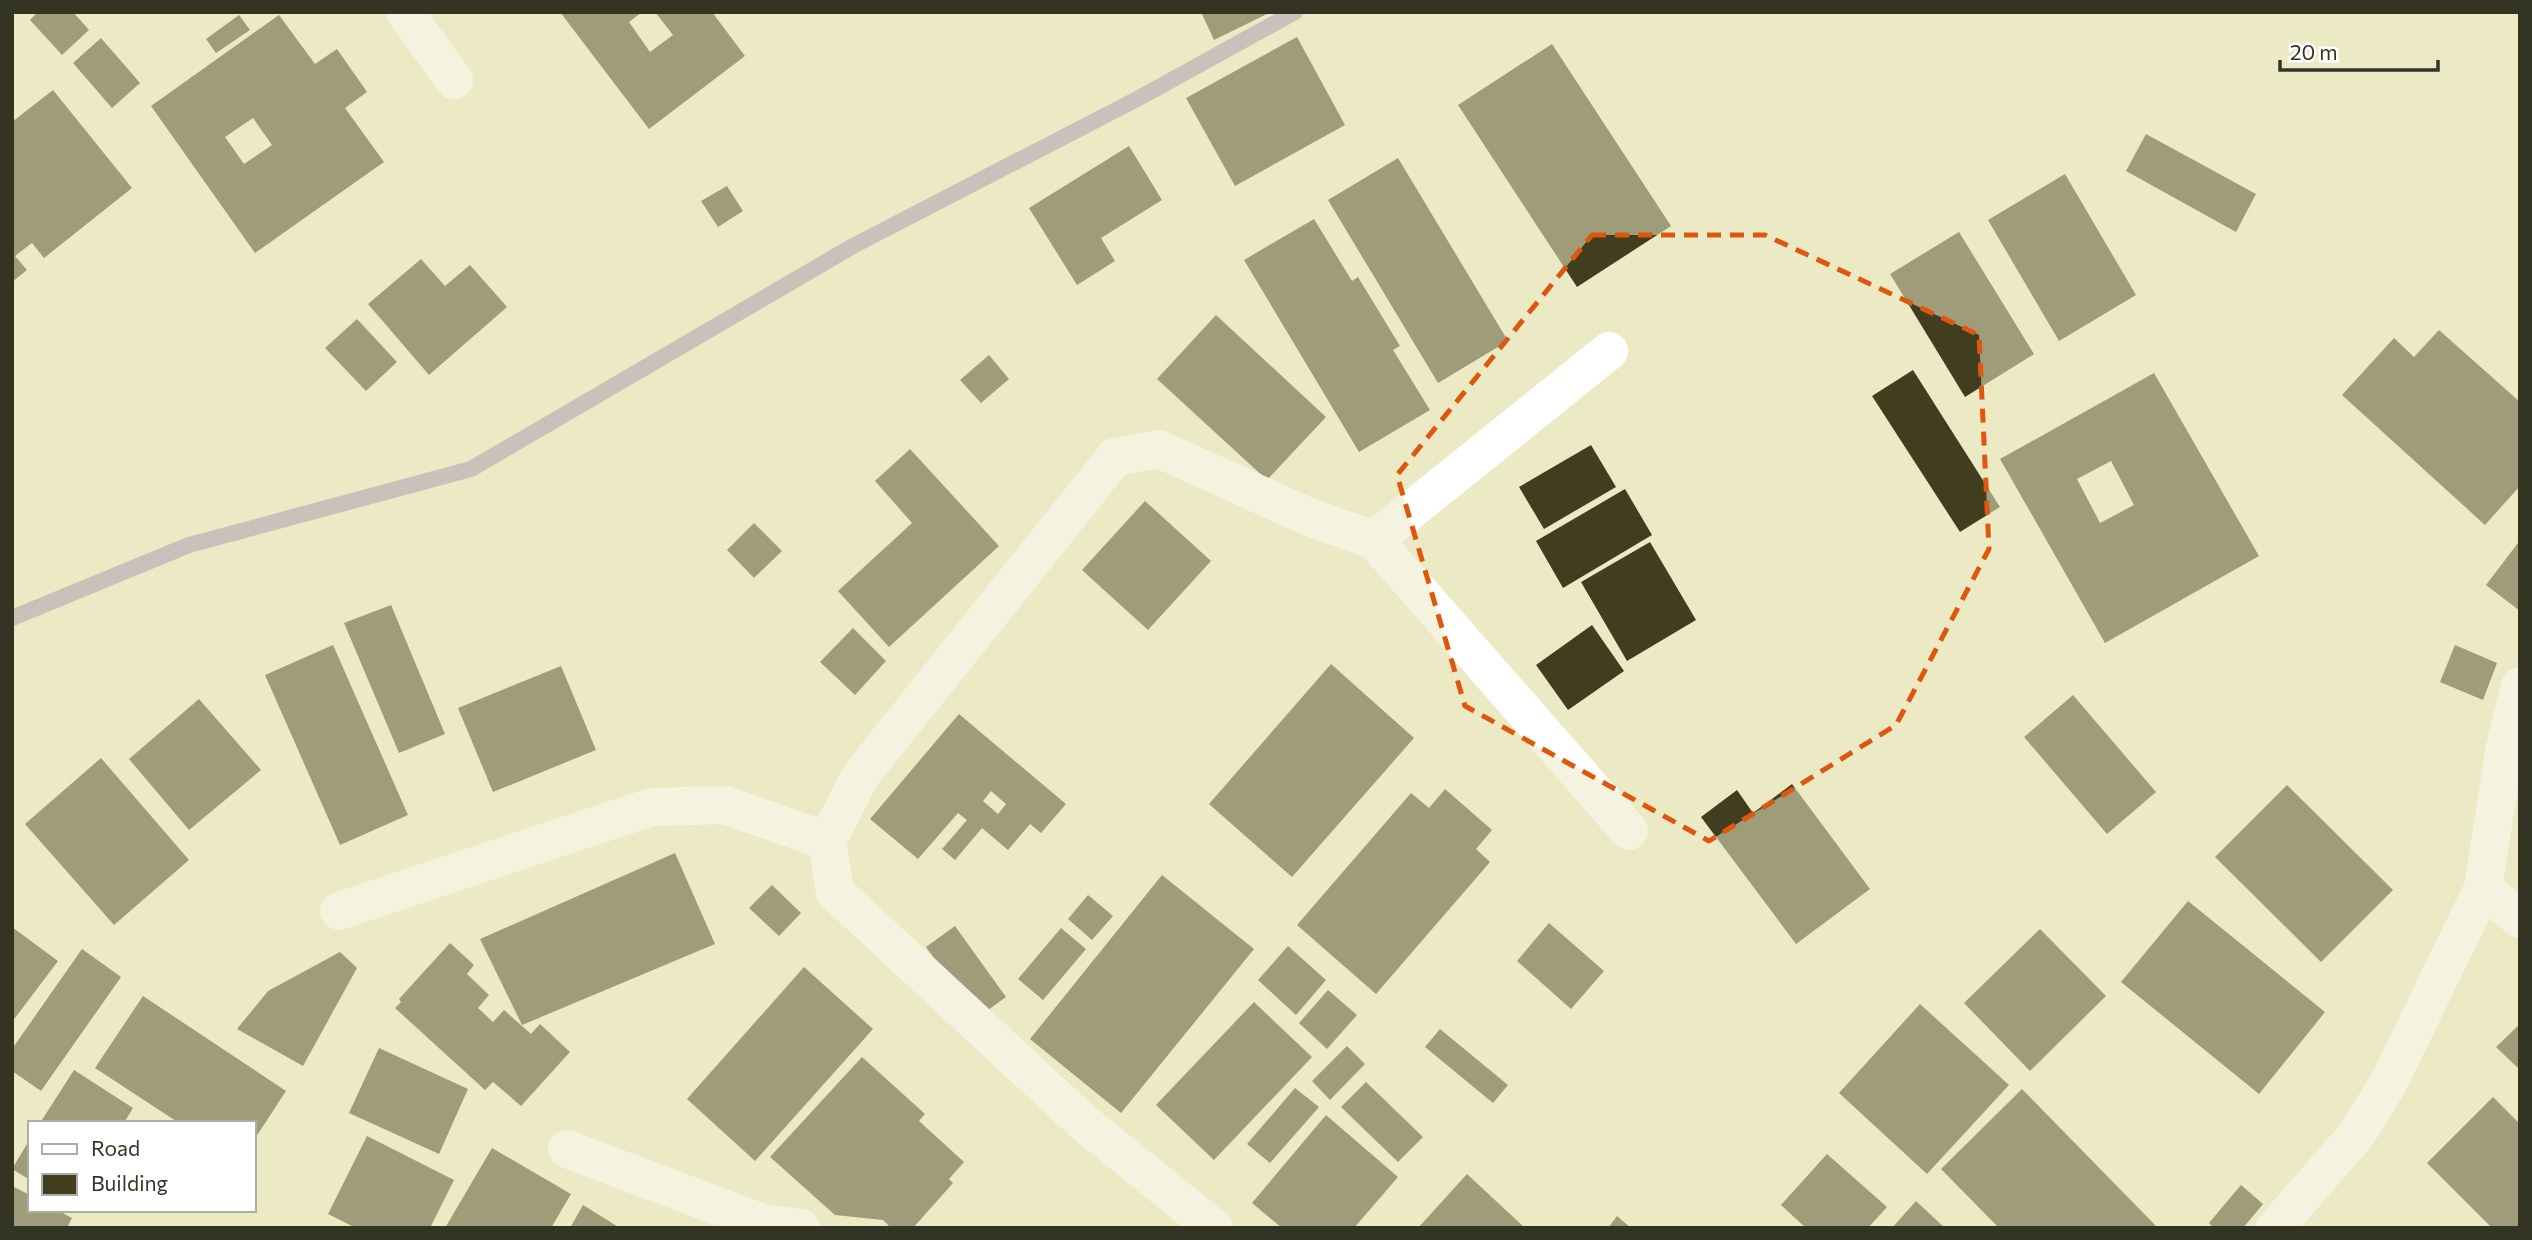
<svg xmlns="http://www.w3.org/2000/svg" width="2532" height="1240" font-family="Commissioner,sans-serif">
<rect width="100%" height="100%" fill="#eceac5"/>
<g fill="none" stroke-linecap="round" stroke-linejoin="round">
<path stroke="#9e91ae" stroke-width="16" d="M 12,618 L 189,545 L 471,469 L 853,246 L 1139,98 L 1295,12"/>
</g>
<path fill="#403e1e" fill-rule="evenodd" d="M 38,12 L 73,12 L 89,30 L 62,55 L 30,20 Z
M 560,12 L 642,12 L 629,22 L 650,52 L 673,35 L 655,12 L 712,12 L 745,56 L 649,129 Z
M 1201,12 L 1271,12 L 1214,40 Z
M 239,15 L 250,30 L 216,53 L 206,39 Z
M 279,15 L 315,64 L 337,49 L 367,92 L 345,108 L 384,162 L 255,253 L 151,106 ZM 253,118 L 272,145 L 244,164 L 225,137 Z
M 1297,37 L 1345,125 L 1235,186 L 1186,98 Z
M 101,38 L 140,83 L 112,108 L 73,63 Z
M 1552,44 L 1671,226 L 1577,287 L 1458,105 Z
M 53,90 L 132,188 L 44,258 L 32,243 L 15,256 L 27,270 L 12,282 L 12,122 Z
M 2146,134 L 2256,194 L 2236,232 L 2126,171 Z
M 1129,146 L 1162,200 L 1101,238 L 1115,261 L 1077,285 L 1029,208 Z
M 1398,158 L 1508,341 L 1438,383 L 1328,200 Z
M 2065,174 L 2136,295 L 2059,341 L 1988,220 Z
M 727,186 L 743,211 L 718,227 L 701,201 Z
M 1314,219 L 1352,281 L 1358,277 L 1400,346 L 1393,350 L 1430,410 L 1359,452 L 1244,260 Z
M 1959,232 L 2034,354 L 1965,397 L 1890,274 Z
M 421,259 L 445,286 L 470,265 L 507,307 L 429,375 L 368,304 Z
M 1216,315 L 1326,417 L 1267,480 L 1157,379 Z
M 357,319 L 397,362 L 366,391 L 325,348 Z
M 2439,330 L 2520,402 L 2520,486 L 2485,525 L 2342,395 L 2394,338 L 2414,357 Z
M 989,355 L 1009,379 L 981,403 L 960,380 Z
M 1913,370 L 2000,507 L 1960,532 L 1872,396 Z
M 2154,373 L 2259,556 L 2105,643 L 2000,459 ZM 2111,461 L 2134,505 L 2100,523 L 2077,479 Z
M 1591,445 L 1616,487 L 1544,529 L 1519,487 Z
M 910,449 L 999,546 L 889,647 L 838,591 L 912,523 L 875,481 Z
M 1625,489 L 1652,535 L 1563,588 L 1536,541 Z
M 1145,501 L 1211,561 L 1148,630 L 1082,570 Z
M 754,523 L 782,551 L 754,578 L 727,550 Z
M 1650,542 L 1696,620 L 1627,661 L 1581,582 Z
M 2518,543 L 2520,544 L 2520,611 L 2486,585 Z
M 391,605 L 445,734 L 399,753 L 344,623 Z
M 1592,625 L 1624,671 L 1568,710 L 1536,665 Z
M 853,628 L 886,661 L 855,695 L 820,662 Z
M 333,645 L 408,815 L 340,845 L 265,675 Z
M 2455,645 L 2497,663 L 2483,700 L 2440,682 Z
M 1331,664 L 1414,738 L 1292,877 L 1209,804 Z
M 561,666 L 596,750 L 493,792 L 458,708 Z
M 2073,695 L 2156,792 L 2107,834 L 2024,737 Z
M 199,699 L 261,770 L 189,830 L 129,759 Z
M 959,714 L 1066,804 L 1041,833 L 1030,824 L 1008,850 L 982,828 L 955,860 L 942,849 L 967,820 L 958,813 L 918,859 L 870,819 ZM 991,791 L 1006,804 L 998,814 L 983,801 Z
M 101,758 L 189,860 L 114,925 L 25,824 Z
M 1792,784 L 1870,889 L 1796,944 L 1701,817 L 1737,790 L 1753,813 Z
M 2287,785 L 2393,890 L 2321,962 L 2215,857 Z
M 1445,789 L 1492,830 L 1476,849 L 1490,862 L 1376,994 L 1297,925 L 1411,793 L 1429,808 Z
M 675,853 L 715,944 L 522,1025 L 480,939 Z
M 1162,875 L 1254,949 L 1121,1113 L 1030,1039 Z
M 772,885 L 801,913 L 779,936 L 749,908 Z
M 1088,895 L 1113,916 L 1092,940 L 1068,919 Z
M 2188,901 L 2325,1012 L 2259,1094 L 2121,982 Z
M 1549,923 L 1604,971 L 1571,1009 L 1517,961 Z
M 955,926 L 1006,997 L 977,1018 L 926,947 Z
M 12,927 L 58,961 L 12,1022 Z
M 1061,928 L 1086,949 L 1043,1000 L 1018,979 Z
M 2040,929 L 2106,996 L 2030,1071 L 1964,1003 Z
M 450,943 L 474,965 L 467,974 L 489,995 L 478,1008 L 493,1022 L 504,1010 L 531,1034 L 540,1024 L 570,1052 L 521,1106 L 493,1082 L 485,1090 L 395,1008 L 401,1002 L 399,999 Z
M 1288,946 L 1326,980 L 1296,1015 L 1258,980 Z
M 82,949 L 121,977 L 41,1091 L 12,1071 L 12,1049 Z
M 340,952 L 357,968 L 303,1066 L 237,1029 L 268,991 Z
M 804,967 L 873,1029 L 755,1161 L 687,1099 Z
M 1328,990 L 1357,1015 L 1327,1049 L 1299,1023 Z
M 143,996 L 286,1091 L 254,1140 L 254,1123 L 179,1123 L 95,1068 Z
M 1254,1002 L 1312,1057 L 1214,1160 L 1156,1105 Z
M 1920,1004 L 2009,1085 L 1927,1174 L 1839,1093 Z
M 2520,1024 L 2520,1070 L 2496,1047 Z
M 1440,1029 L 1508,1085 L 1493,1103 L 1425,1047 Z
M 1347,1046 L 1365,1064 L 1330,1100 L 1312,1081 Z
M 379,1048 L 468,1089 L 439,1154 L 349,1113 Z
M 862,1057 L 925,1114 L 919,1121 L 964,1162 L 949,1179 L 953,1183 L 913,1228 L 891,1228 L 883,1220 L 835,1215 L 770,1157 Z
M 74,1070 L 133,1108 L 124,1123 L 40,1123 Z
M 1366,1082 L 1423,1137 L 1398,1162 L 1341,1107 Z
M 1295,1088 L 1319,1107 L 1270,1163 L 1247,1144 Z
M 2022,1089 L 2158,1228 L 1999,1228 L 1941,1169 Z
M 2493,1097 L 2520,1124 L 2520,1228 L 2492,1228 L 2427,1163 Z
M 1326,1115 L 1398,1177 L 1354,1228 L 1282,1228 L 1252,1203 Z
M 367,1136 L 454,1180 L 430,1228 L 356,1228 L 328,1214 Z
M 30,1139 L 30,1180 L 12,1169 Z
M 492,1148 L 571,1194 L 551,1228 L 445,1228 Z
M 1827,1154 L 1887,1207 L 1868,1228 L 1806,1228 L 1781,1205 Z
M 1467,1174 L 1525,1228 L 1418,1228 Z
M 2241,1185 L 2263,1204 L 2243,1228 L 2214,1228 L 2209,1223 Z
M 12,1186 L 30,1195 L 30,1210 L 57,1210 L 72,1218 L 67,1228 L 12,1228 Z
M 1916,1201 L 1945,1228 L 1892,1228 Z
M 583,1205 L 620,1228 L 570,1228 Z
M 1617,1216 L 1631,1228 L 1608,1228 Z"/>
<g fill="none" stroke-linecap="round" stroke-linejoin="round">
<path stroke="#fff" stroke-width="38" d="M 405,12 L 454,80
M 1374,540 L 1629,831
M 2483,888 L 2520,919
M 339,911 L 652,807 L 725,805 L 827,841
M 567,1149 L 765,1224 L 801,1228
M 1214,1228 L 1083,1122 L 835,892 L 827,841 L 861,775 L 1115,457 L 1159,449 L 1309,517 L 1374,540 L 1609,351
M 2275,1228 L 2357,1134 L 2390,1080 L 2483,888 L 2505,747 L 2520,686"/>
</g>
<path d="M0 0H2532V1240H0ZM 1592,235 L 1765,235 L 1979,335 L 1989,549 L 1896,725 L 1709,841 L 1465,706 L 1397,475 Z" fill="#eceac5" fill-opacity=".55" fill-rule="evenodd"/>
<path fill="none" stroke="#df570d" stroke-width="5" stroke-dasharray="14 9" stroke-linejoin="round" d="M 1592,235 L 1765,235 L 1979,335 L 1989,549 L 1896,725 L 1709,841 L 1465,706 L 1397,475 Z"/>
<rect width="2532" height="1240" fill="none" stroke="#343425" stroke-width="28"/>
<rect x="28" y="1121" width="228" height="91" fill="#ffffff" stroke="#aeaea8" stroke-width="2"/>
<rect x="42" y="1144" width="35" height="10" fill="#ffffff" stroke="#aeaea8" stroke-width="2"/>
<text x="91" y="1156" font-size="21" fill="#343425">Road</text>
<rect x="42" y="1174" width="35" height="21" fill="#403e1e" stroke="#aeaea8" stroke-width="2"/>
<text x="91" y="1191" font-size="21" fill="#343425">Building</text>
<path d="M2280 60v10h158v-10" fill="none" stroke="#343425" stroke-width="3.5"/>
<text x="2290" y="60" font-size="21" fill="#343425" stroke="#ffffff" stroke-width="5" paint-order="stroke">20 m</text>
</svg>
